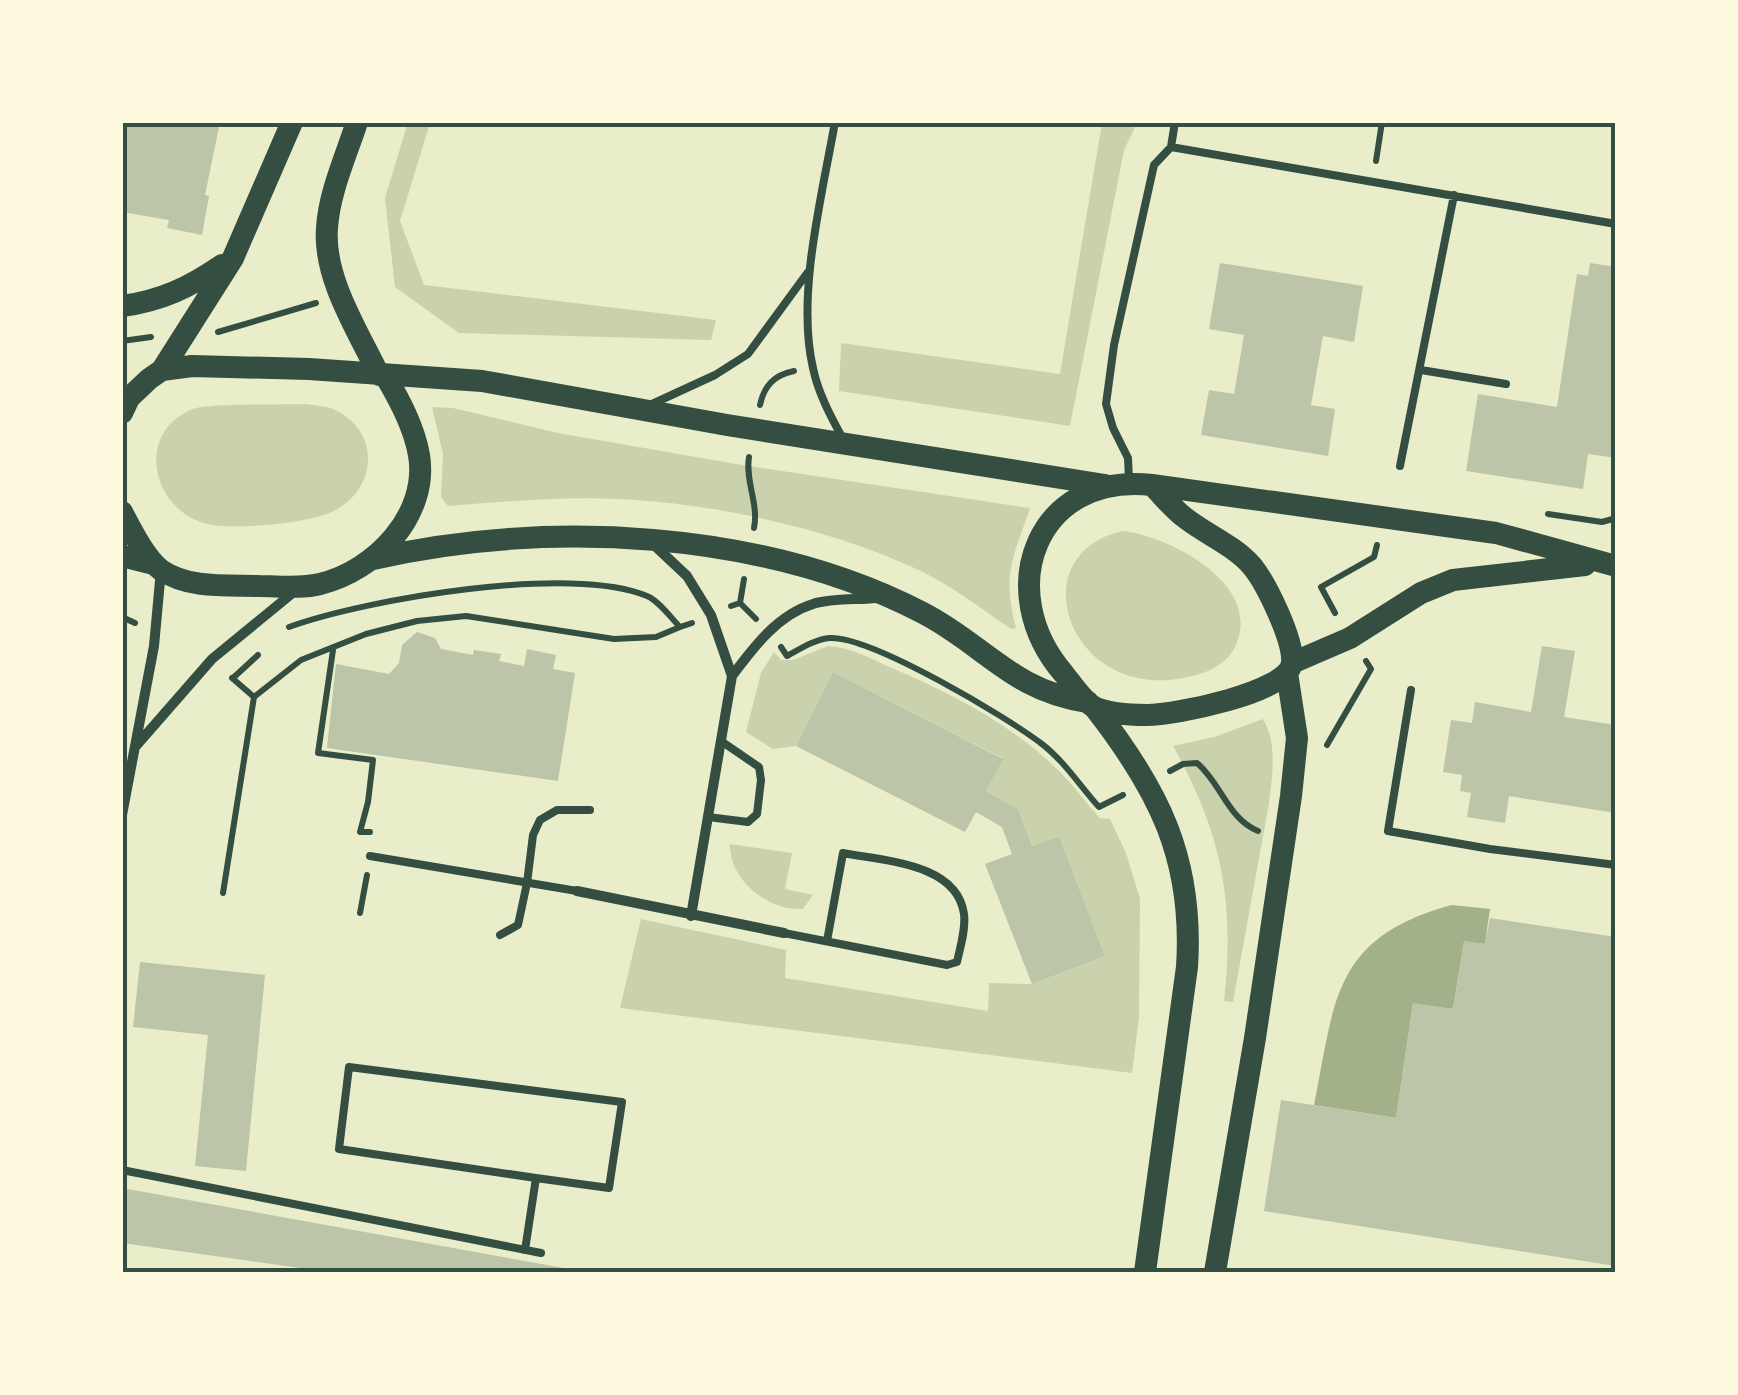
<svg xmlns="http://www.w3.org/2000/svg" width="1738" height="1395" font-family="'Archivo Narrow',sans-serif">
<rect width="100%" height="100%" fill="#e9edc9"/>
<path fill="#cad2ad" d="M 408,122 L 430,123 L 400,221 L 424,285 L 716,320 L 711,340 L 459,333 L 395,287 L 385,198 Z
M 1102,123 L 1137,123 L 1124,150 L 1070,426 L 839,391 L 841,343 L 1060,374 Z
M 307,404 C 317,406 329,406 337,411 C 379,432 377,485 339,508 C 314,524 241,529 212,525 C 153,515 132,433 193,409 C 210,403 284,405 307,404 Z
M 432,407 L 453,408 L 558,433 L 736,464 L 1030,508 C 1013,559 1002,572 1016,628 L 1011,629 C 982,609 953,587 921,571 C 833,529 714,503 617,499 C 561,496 504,502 448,506 L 441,497 L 443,454 Z
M 1123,531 C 1168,536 1257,581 1238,639 C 1234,654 1222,665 1208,671 C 1075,721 1012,555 1123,531 Z
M 828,646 C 849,647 868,657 887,666 C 947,691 1012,724 1059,771 C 1074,786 1086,803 1100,818 L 1110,819 L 1126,853 L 1140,899 L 1139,1017 L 1132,1073 L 620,1008 L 641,919 L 786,950 L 785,978 L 988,1011 L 989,983 L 1032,984 L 1105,956 L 1059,836 L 1032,846 L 1018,809 L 986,791 L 1002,758 L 833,672 L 796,746 L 773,749 L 746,732 L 761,673 L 774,652 L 781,660 L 793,660 Z
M 1263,719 C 1278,744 1272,776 1269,803 L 1233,1002 L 1224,1001 C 1235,901 1222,834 1173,746 L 1214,737 Z
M 730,844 L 792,853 L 785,889 L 813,895 L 803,909 C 769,911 729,881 730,844 Z"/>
<path fill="#a3b18a" d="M 1452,905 L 1490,909 L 1485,944 L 1464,942 L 1453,1009 L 1413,1004 L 1396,1118 L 1314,1105 C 1335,1000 1333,937 1452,905 Z"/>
<path fill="#bcc5a7" d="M 122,122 L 220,122 L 205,195 L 209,196 L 202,235 L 167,228 L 169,220 L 122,212 Z
M 1220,263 L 1363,286 L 1354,342 L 1323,336 L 1311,405 L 1335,409 L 1328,456 L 1201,435 L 1209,390 L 1234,394 L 1244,335 L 1209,329 Z
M 1590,263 L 1616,267 L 1616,458 L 1588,454 L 1583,489 L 1466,471 L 1478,394 L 1557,407 L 1577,274 L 1588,276 Z
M 417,632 L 435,638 L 441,649 L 473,655 L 474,650 L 501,654 L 499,661 L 524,666 L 527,649 L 556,655 L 553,669 L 575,673 L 558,781 L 327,748 L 336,664 L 389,674 L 399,663 L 402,645 Z
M 1542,646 L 1575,651 L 1564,717 L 1616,725 L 1616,813 L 1509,796 L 1505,823 L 1467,817 L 1471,793 L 1460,791 L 1462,775 L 1443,772 L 1451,720 L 1472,723 L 1475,702 L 1531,712 Z
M 833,672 L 1003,759 L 986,791 L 1018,809 L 1032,846 L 1059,836 L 1105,956 L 1032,984 L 985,864 L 1012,854 L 1002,827 L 976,812 L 965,832 L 796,746 Z
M 1490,918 L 1616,937 L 1616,1266 L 1264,1211 L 1281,1100 L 1396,1118 L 1413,1003 L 1453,1009 L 1464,941 L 1485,944 Z
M 140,962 L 265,975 L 246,1171 L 195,1166 L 208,1035 L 133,1027 Z
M 122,1188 L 580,1271 L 580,1272 L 328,1272 L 122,1243 Z"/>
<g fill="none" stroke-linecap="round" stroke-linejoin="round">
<path stroke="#344e41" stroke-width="6" d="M 1376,161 L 1382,122
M 218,332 L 316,303
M 122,341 L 151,337
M 760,405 C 764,386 774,375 794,371
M 749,457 C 745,481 759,504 754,528
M 1548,514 L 1602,522 L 1616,518
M 740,603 L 744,579
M 731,606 L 740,603 L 756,619
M 1335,613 L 1321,587 L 1374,557 L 1377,545
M 122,617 L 135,623
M 289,627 C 366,599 572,564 647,596 C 659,601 671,618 680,627 L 692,623
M 781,647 L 787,656 C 800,649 815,639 830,638 C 871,636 1007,717 1042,744 C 1064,761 1081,787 1099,807 L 1123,795
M 333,650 L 318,753 L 373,760 L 368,802 L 360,832 L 370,832
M 232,678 L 254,697
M 233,678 L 258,655
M 1327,745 L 1371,669 L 1366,661
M 1170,771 L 1183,764 L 1197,763 C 1221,783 1228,819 1258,831
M 223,893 L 254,697 L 301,660 L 366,634 L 417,621 L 466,616 L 614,639 L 656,637 L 680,627
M 360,913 L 367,875"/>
<path stroke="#344e41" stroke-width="8" d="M 835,122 C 822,196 796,295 813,368 C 818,393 831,417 843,439
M 1171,147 L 1175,122
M 1421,370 L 1506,384
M 652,404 L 715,375 L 748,354 L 808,272
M 1400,466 L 1454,195
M 1129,480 L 1128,458 L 1113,428 L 1106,404 L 1114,345 L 1154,165 L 1171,147 L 1616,224
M 1411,690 L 1388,831 L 1490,849 L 1616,865
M 708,817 L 748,822 L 757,814 L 761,780 L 759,767 L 721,741
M 370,856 L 577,891
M 784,933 L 947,965 L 957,962 C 960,948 966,929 964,914 C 957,863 884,861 843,853 L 827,941
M 500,935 L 518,925 L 527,883 L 533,835 L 540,820 L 557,810 L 590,810
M 122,1170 L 541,1253
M 525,1250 L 536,1178 L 339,1149 L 349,1067 L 622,1102 L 609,1188 L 536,1178"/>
<path stroke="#344e41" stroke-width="10" d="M 654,545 L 687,576 L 711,615 L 732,676 L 691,916
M 732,676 C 753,648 777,615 813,604 C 832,598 856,600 876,598
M 136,746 L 212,659 L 295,591
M 122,815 L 154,646 L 161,570
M 577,891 L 784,933"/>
<path stroke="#344e41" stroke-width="22" d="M 357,122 C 346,156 329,193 327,228 C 323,278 358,331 379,375
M 122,306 C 161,301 190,287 222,265
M 162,370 L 233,258 L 292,122
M 122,413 L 129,398 L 149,379 L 162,370 L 192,366 L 309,369 L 482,381 L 727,425 L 1105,485
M 1152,485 C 1162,495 1172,508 1184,517 C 1205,534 1234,545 1252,566 C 1266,583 1294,640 1292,663 C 1288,693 1173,715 1147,715 C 1131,715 1109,714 1094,707 C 1083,701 1072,684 1064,674 C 992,591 1036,472 1152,485 L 1496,533 L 1616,566
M 122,512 C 131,529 145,558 161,570 C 189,589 227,585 259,586 C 279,586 300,589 320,584 C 375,571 429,515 419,455 C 414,427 400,401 386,377
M 122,556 L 154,564
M 373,559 C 546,519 763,530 923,613 C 985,645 1012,691 1088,702
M 1292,663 L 1350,638 L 1421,593 L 1453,580 L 1585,565
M 1094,707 C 1159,790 1194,859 1187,967 L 1145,1272
M 1215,1272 L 1255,1038 L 1291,796 L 1297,738 L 1287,673"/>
</g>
<rect width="1738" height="1395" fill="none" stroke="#fefae0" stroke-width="250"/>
<rect x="125" y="125" width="1488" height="1145" fill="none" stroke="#344e41" stroke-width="4"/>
</svg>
